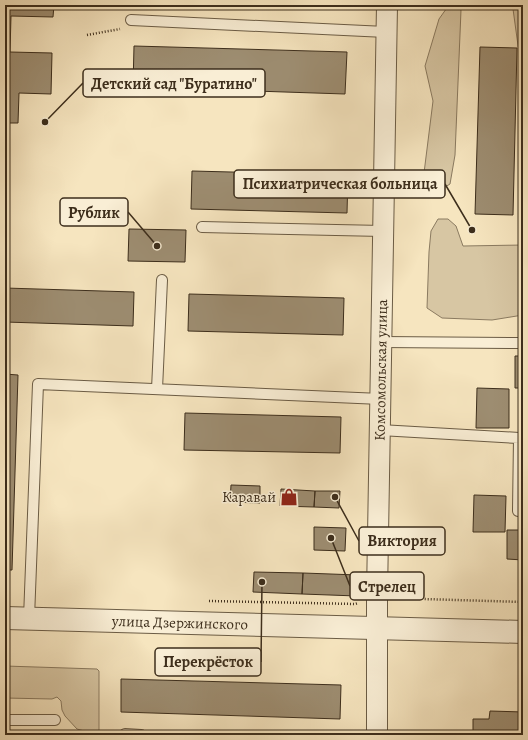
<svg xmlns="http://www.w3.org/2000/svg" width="528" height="740" font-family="Alegreya,serif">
<rect width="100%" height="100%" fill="#f6e5bf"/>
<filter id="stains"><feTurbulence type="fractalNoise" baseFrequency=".005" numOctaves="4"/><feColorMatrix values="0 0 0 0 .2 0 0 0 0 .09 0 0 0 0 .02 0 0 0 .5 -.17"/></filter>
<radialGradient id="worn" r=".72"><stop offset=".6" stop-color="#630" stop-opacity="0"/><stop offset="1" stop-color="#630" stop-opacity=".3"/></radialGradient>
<path fill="#d7c6a3" stroke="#8a7a60" d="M 449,5 L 454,5 L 461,10 L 455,155 L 450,184 L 437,192 L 424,173 L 433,101 L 425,66 L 439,19 Z
M 522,5 L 523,5 L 523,107 L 521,107 L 520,60 L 513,9 Z
M 438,219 L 448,219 L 456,226 L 463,246 L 523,245 L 523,315 L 492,320 L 442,318 L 427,308 L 429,252 L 431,231 Z
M 5,666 L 97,669 L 99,671 L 99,735 L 77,729 L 65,716 L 62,710 L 61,701 L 57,697 L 52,699 L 5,698 Z"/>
<path fill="#9d8d71" stroke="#3d2e1c" d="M 5,5 L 54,5 L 53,17 L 11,16 L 10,52 L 52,53 L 51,94 L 19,93 L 18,123 L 5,123 Z
M 134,46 L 347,52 L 345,94 L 133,87 Z
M 480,47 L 517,48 L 513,215 L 475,214 Z
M 192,171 L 348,175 L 347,213 L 191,209 Z
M 129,229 L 186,230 L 185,262 L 128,261 Z
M 5,288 L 134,292 L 133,326 L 5,322 Z
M 189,294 L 344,298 L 343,335 L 188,331 Z
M 515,356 L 523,356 L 523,388 L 515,388 Z
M 5,374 L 18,375 L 12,570 L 5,570 Z
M 477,388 L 509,389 L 509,428 L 476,428 Z
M 185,413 L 341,417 L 340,453 L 184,450 Z
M 231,485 L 260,486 L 260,503 L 230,502 Z
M 281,489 L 315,491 L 314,507 L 280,506 Z
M 315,491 L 340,491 L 339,508 L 314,507 Z
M 474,495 L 506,496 L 505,532 L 473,532 Z
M 314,527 L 346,528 L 345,551 L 314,550 Z
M 507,530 L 523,530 L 523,560 L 507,559 Z
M 254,572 L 303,573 L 302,594 L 253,592 Z
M 303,573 L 358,575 L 357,596 L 302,594 Z
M 121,679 L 341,685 L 340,719 L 121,712 Z
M 490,711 L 523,712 L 523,735 L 473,735 L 473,719 L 489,719 Z
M 5,734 L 41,735 L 5,735 Z"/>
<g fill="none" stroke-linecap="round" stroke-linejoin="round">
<g stroke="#6b5c45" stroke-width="12">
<path id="service" d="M 131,20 L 386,32
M 202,227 L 383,231
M 381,342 L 523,343
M 157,389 L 162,280
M 380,430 L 519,438 L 518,511
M 29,618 L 38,384 L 381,399
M 5,720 L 55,720
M 125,734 L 141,735"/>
</g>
<g stroke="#6b5c45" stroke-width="22">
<g id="minor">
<path id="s1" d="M 377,735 L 377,595 L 387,5"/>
</g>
</g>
<g stroke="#6b5c45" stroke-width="24">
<g id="tertiary">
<path id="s2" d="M 5,618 L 523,632"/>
</g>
</g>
<path stroke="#3d2e1c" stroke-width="2.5" stroke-dasharray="1 2" stroke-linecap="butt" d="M 87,35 L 120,29
M 395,596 L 416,597 L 423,599 L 523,602
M 209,601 L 355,604 L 358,603"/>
<use href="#service" stroke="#f9eed5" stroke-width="10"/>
<use href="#minor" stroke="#f9eed5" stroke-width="20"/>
<use href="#tertiary" stroke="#f9eed5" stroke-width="22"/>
</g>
<defs>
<g id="shop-bare" transform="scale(1.38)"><path d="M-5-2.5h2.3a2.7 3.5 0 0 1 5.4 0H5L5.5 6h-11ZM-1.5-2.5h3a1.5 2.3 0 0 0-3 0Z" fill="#8f2418" stroke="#f9eed5" stroke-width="2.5" paint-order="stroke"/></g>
</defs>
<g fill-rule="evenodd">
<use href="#shop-bare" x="289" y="497"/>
</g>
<g text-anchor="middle" stroke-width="3" stroke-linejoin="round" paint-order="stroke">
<g font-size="15" fill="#3d2e1c" stroke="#f9eed5">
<text dy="5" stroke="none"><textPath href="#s1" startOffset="365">Комсомольская улица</textPath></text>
<text dy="5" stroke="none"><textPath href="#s2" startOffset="175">улица Дзержинского</textPath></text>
</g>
<g font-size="15" fill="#3d2e1c" stroke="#f9eed5" text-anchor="end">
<text x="276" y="502">Каравай</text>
</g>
</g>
<path fill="none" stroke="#3d2e1c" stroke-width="1.5" d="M45 122L83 83M472 230L445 184M157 246L128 212M335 497L359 541M331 538L350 586M262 582L261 662"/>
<g fill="#3d2e1c" stroke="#f9eed5" stroke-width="1.5">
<circle cx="45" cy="122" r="4"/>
<circle cx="472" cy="230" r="4"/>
<circle cx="157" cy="246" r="4"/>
<circle cx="335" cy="497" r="4"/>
<circle cx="331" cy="538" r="4"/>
<circle cx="262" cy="582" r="4"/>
</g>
<g fill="#f9eed5" stroke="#3d2e1c" stroke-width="1.5">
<rect x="83" y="69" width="182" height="28" rx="4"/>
<rect x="234" y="170" width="211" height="28" rx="4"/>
<rect x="60" y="198" width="68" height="28" rx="4"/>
<rect x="359" y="527" width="86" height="28" rx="4"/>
<rect x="350" y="572" width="74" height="28" rx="4"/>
<rect x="155" y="648" width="106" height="28" rx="4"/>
</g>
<g font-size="16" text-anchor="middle" font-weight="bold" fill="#3d2e1c">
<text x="174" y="89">Детский сад "Буратино"</text>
<text x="340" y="189">Психиатрическая больница</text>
<text x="94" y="218">Рублик</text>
<text x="402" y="546">Виктория</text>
<text x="387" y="592">Стрелец</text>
<text x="208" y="667">Перекрёсток</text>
</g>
<rect width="528" height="740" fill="none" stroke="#f6e5bf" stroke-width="20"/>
<rect x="6" y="6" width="516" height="728" fill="none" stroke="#3d2e1c" stroke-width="2"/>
<rect x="10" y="10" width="508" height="720" fill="none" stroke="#3d2e1c"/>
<rect width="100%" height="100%" filter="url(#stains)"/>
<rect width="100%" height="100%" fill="url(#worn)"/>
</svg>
